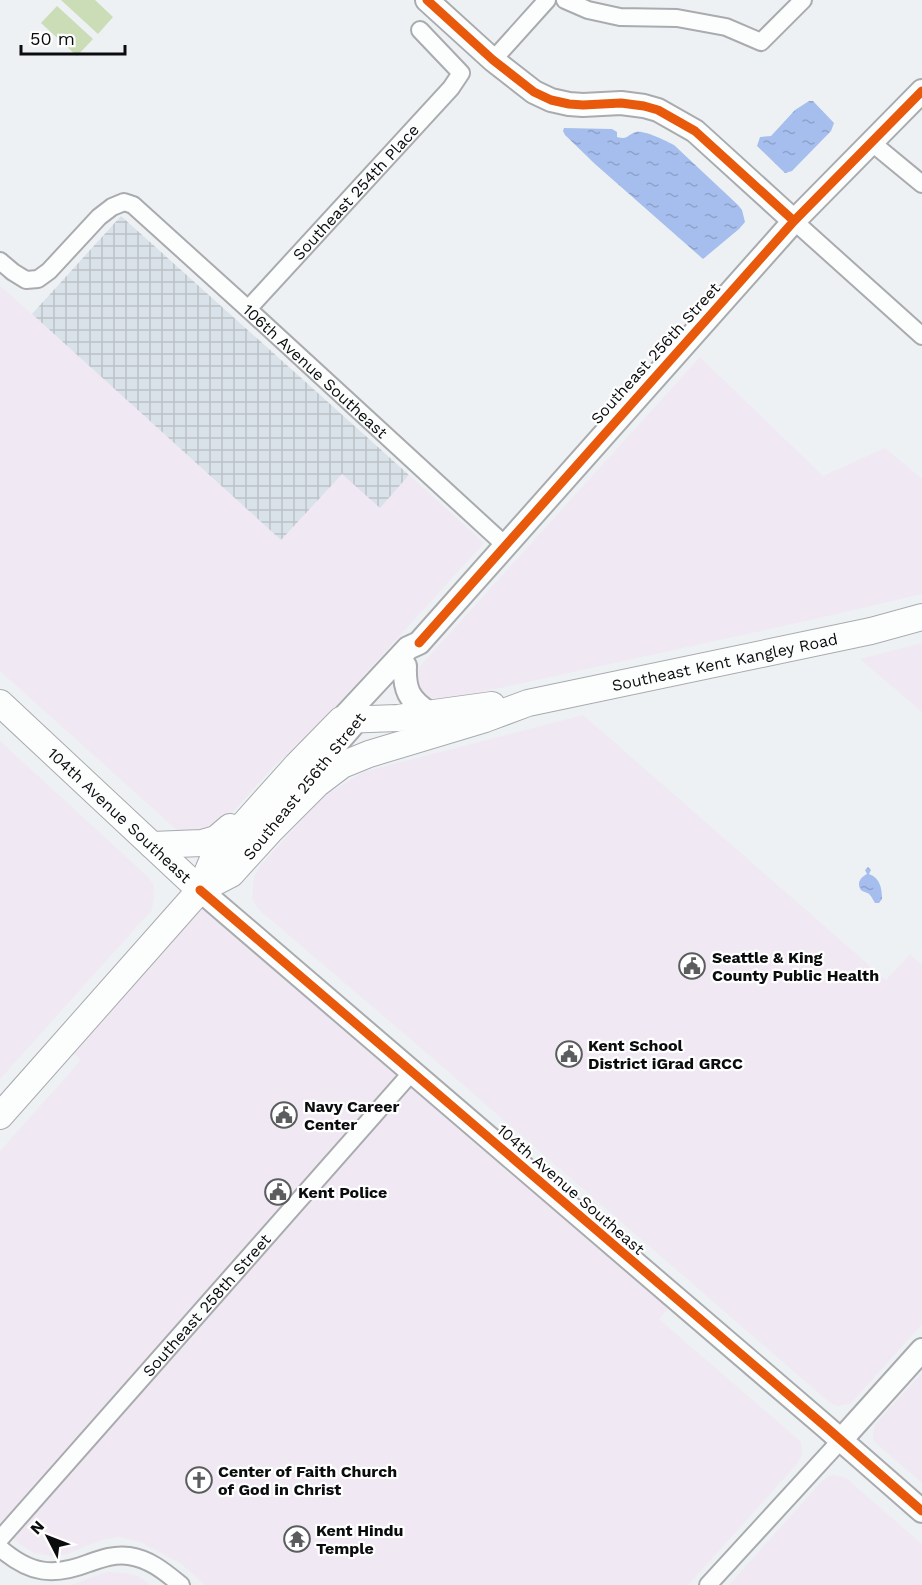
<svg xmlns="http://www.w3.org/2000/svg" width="922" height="1585" font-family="'Work Sans',sans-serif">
<defs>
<pattern id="industrial-grid" width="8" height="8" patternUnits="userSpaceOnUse" patternTransform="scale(1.5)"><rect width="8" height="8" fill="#dae2e9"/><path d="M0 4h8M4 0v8" fill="none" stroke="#bac1c7"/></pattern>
<pattern id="water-ripples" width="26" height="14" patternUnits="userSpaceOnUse" patternTransform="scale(1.5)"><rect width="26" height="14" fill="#a5beed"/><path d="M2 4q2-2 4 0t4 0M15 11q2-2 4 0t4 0" fill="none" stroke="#8da2ca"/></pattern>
</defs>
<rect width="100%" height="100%" fill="#eef1f4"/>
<path fill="#f0e8f3" d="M 0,286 L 32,314 L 281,540 L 342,473 L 380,507 L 409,475 L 484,543 L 303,742 L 274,766 L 221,825 L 210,832 L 179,832 L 0,671 Z
M 700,357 L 823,476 L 885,448 L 922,479 L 922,594 L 815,619 L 440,701 L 429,700 L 420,689 L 417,675 L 420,666 Z
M 922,643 L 922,712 L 860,659 Z
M 583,715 L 886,980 L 910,954 L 922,965 L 922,1324 L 852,1402 L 848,1404 L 838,1406 L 830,1403 L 408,1037 L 258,909 L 252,899 L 254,877 L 260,866 L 323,797 L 363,772 Z
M 0,741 L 147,876 L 153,884 L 154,896 L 152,910 L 0,1079 Z
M 200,890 L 677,1299 L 659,1319 L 801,1442 L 802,1455 L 797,1464 L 688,1585 L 205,1585 L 180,1563 L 140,1542 L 119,1537 L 104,1539 L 67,1554 L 52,1556 L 34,1553 L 21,1545 L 0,1527 L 0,1151 L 81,1060 L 63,1044 Z
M 922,1373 L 922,1483 L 873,1441 L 873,1436 L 875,1424 Z
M 833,1475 L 846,1478 L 922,1544 L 922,1585 L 729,1585 L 821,1482 L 829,1476 Z
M 107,1572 L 125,1573 L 138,1576 L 151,1585 L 71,1585 Z"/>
<path fill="url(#industrial-grid)" d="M 121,216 L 409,475 L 380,508 L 342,474 L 281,540 L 32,314 Z"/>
<path fill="#caddb6" d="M 61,0 L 95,0 L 113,17 L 98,34 Z
M 57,6 L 93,39 L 77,56 L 41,23 Z"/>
<path fill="url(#water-ripples)" d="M 809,101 L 813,101 L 834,123 L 831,131 L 792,171 L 785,173 L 757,146 L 760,137 L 771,136 L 795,110 Z
M 564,128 L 612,129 L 617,132 L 617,137 C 629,140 626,135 636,132 C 645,130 666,141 674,145 L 738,205 L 742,210 L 745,222 L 739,229 L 703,259 L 595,164 L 565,135 L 563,131 Z
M 868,867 L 871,870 L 869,874 C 880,878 882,888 882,899 L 879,903 L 875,903 C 873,900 872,897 870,895 C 868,892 863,892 861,890 C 856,883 861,877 867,874 L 865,870 Z"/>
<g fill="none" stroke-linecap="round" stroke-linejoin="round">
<g stroke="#a9abae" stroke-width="20">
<g id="street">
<path d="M 565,0 L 588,10 L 620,17 L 677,18 L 726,27 L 761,42 L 803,0"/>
<path d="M 493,60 L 547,0"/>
<path d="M 871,142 L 922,184"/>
<path d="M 794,221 L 922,336"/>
<path id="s1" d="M 0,261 L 13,272 L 26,280 L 38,279 L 49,271 L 99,217 L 112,207 L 124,202 L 133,205 L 248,309 L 505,545"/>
<path id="s2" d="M 248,309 L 451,88 L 461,73 L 420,30"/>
<path id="s3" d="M 0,1539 L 412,1072"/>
<path d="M 0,1548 C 30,1574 53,1577 89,1563 C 103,1558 115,1554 129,1556 C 150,1559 165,1572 181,1585"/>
<path d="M 708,1585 L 841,1440"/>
</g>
</g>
<g stroke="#a9abae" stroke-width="26">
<path id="secondary" d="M 427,0 L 493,60 L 534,92 L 551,100 L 569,104 L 583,105 L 621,103 L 644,106 L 658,110 L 695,131 L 794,221
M 405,666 C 404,690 409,700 429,713
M 341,720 L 408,648 L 419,643 L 794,221 L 922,91
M 294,797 L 309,775 L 357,720
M 200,890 L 826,1427 L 922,1511
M 841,1440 L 922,1350"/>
</g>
<g stroke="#a9abae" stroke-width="28">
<g id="primary">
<path id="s4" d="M 0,703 L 200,890"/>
<path d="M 152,845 L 202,843 L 216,839 L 230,827"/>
<path id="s5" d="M 200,890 L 231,874 L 271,830 L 317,784 L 342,765 L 369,754 L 485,719 L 528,703 L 871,631 L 922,617"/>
<path d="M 0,1116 L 200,890 L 213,859 L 297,765 L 341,720 L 398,718 L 492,705"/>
</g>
</g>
<use href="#street" stroke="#fcfdfd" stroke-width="16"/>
<use href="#secondary" stroke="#fcfdfd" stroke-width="22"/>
<use href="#primary" stroke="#fcfdfd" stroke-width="26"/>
<g stroke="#fff" stroke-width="13">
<path id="cycleway" d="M 427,0 L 493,60 L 534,92 L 551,100 L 569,104 L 583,105 L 621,103 L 644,106 L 658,110 L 695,131 L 794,221
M 419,643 L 794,221 L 922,91
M 200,890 L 826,1427 L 922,1511"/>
</g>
<use href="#cycleway" stroke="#e8590c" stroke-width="9"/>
</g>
<defs>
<g id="civic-ring" transform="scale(1.35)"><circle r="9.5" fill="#fff" stroke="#5a5c5e" stroke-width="1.5"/><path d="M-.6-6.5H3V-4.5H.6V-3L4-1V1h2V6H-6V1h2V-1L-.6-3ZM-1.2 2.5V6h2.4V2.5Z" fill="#5a5c5e"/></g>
<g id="church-ring" transform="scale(1.35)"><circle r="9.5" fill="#fff" stroke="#5a5c5e" stroke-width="1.5"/><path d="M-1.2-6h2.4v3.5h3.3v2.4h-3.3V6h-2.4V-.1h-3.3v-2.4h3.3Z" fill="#5a5c5e"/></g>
<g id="temple-ring" transform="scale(1.35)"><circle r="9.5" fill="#fff" stroke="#5a5c5e" stroke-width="1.5"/><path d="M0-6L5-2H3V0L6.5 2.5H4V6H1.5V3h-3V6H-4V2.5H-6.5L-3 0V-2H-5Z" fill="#5a5c5e"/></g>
</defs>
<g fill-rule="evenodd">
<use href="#civic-ring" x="692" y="966"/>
<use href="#civic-ring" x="569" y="1054"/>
<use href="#civic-ring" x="284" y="1115"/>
<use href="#civic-ring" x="278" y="1192"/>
<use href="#church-ring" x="199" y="1480"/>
<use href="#temple-ring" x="297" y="1539"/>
</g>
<g text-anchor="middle" stroke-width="4.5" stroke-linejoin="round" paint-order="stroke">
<g font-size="16" fill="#0a0c0d" stroke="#fff">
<text dy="6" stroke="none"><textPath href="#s2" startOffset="159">Southeast 254th Place</textPath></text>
<text transform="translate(655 353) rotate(-48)" y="6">Southeast 256th Street</text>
<text dy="6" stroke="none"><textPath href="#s1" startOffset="417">106th Avenue Southeast</textPath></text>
<text dy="6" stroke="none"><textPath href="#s5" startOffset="588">Southeast Kent Kangley Road</textPath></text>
<text transform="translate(304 786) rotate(-51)" y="6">Southeast 256th Street</text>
<text dy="6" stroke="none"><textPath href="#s4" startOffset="164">104th Avenue Southeast</textPath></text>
<text transform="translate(571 1189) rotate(41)" y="6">104th Avenue Southeast</text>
<text dy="6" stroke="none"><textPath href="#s3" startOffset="312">Southeast 258th Street</textPath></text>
</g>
<g font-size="16" font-weight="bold" fill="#0a0c0d" stroke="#fff" text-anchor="start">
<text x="712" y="963">Seattle &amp; King<tspan x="712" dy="18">County Public Health</tspan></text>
<text x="588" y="1051">Kent School<tspan x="588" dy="18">District iGrad GRCC</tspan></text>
<text x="304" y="1112">Navy Career<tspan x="304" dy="18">Center</tspan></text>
<text x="298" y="1198">Kent Police</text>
<text x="218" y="1477">Center of Faith Church<tspan x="218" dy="18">of God in Christ</tspan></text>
<text x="316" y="1536">Kent Hindu<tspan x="316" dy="18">Temple</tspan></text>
</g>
</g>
<g transform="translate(48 1537) rotate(312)" stroke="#ffffff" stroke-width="4.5" paint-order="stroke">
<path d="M0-4.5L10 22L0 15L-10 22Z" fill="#0a0c0d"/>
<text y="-9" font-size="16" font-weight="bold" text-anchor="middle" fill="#0a0c0d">N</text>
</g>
<path d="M21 45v9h104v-9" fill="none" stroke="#0a0c0d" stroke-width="3"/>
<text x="30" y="45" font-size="18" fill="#0a0c0d" stroke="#ffffff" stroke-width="4.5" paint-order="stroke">50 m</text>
</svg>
